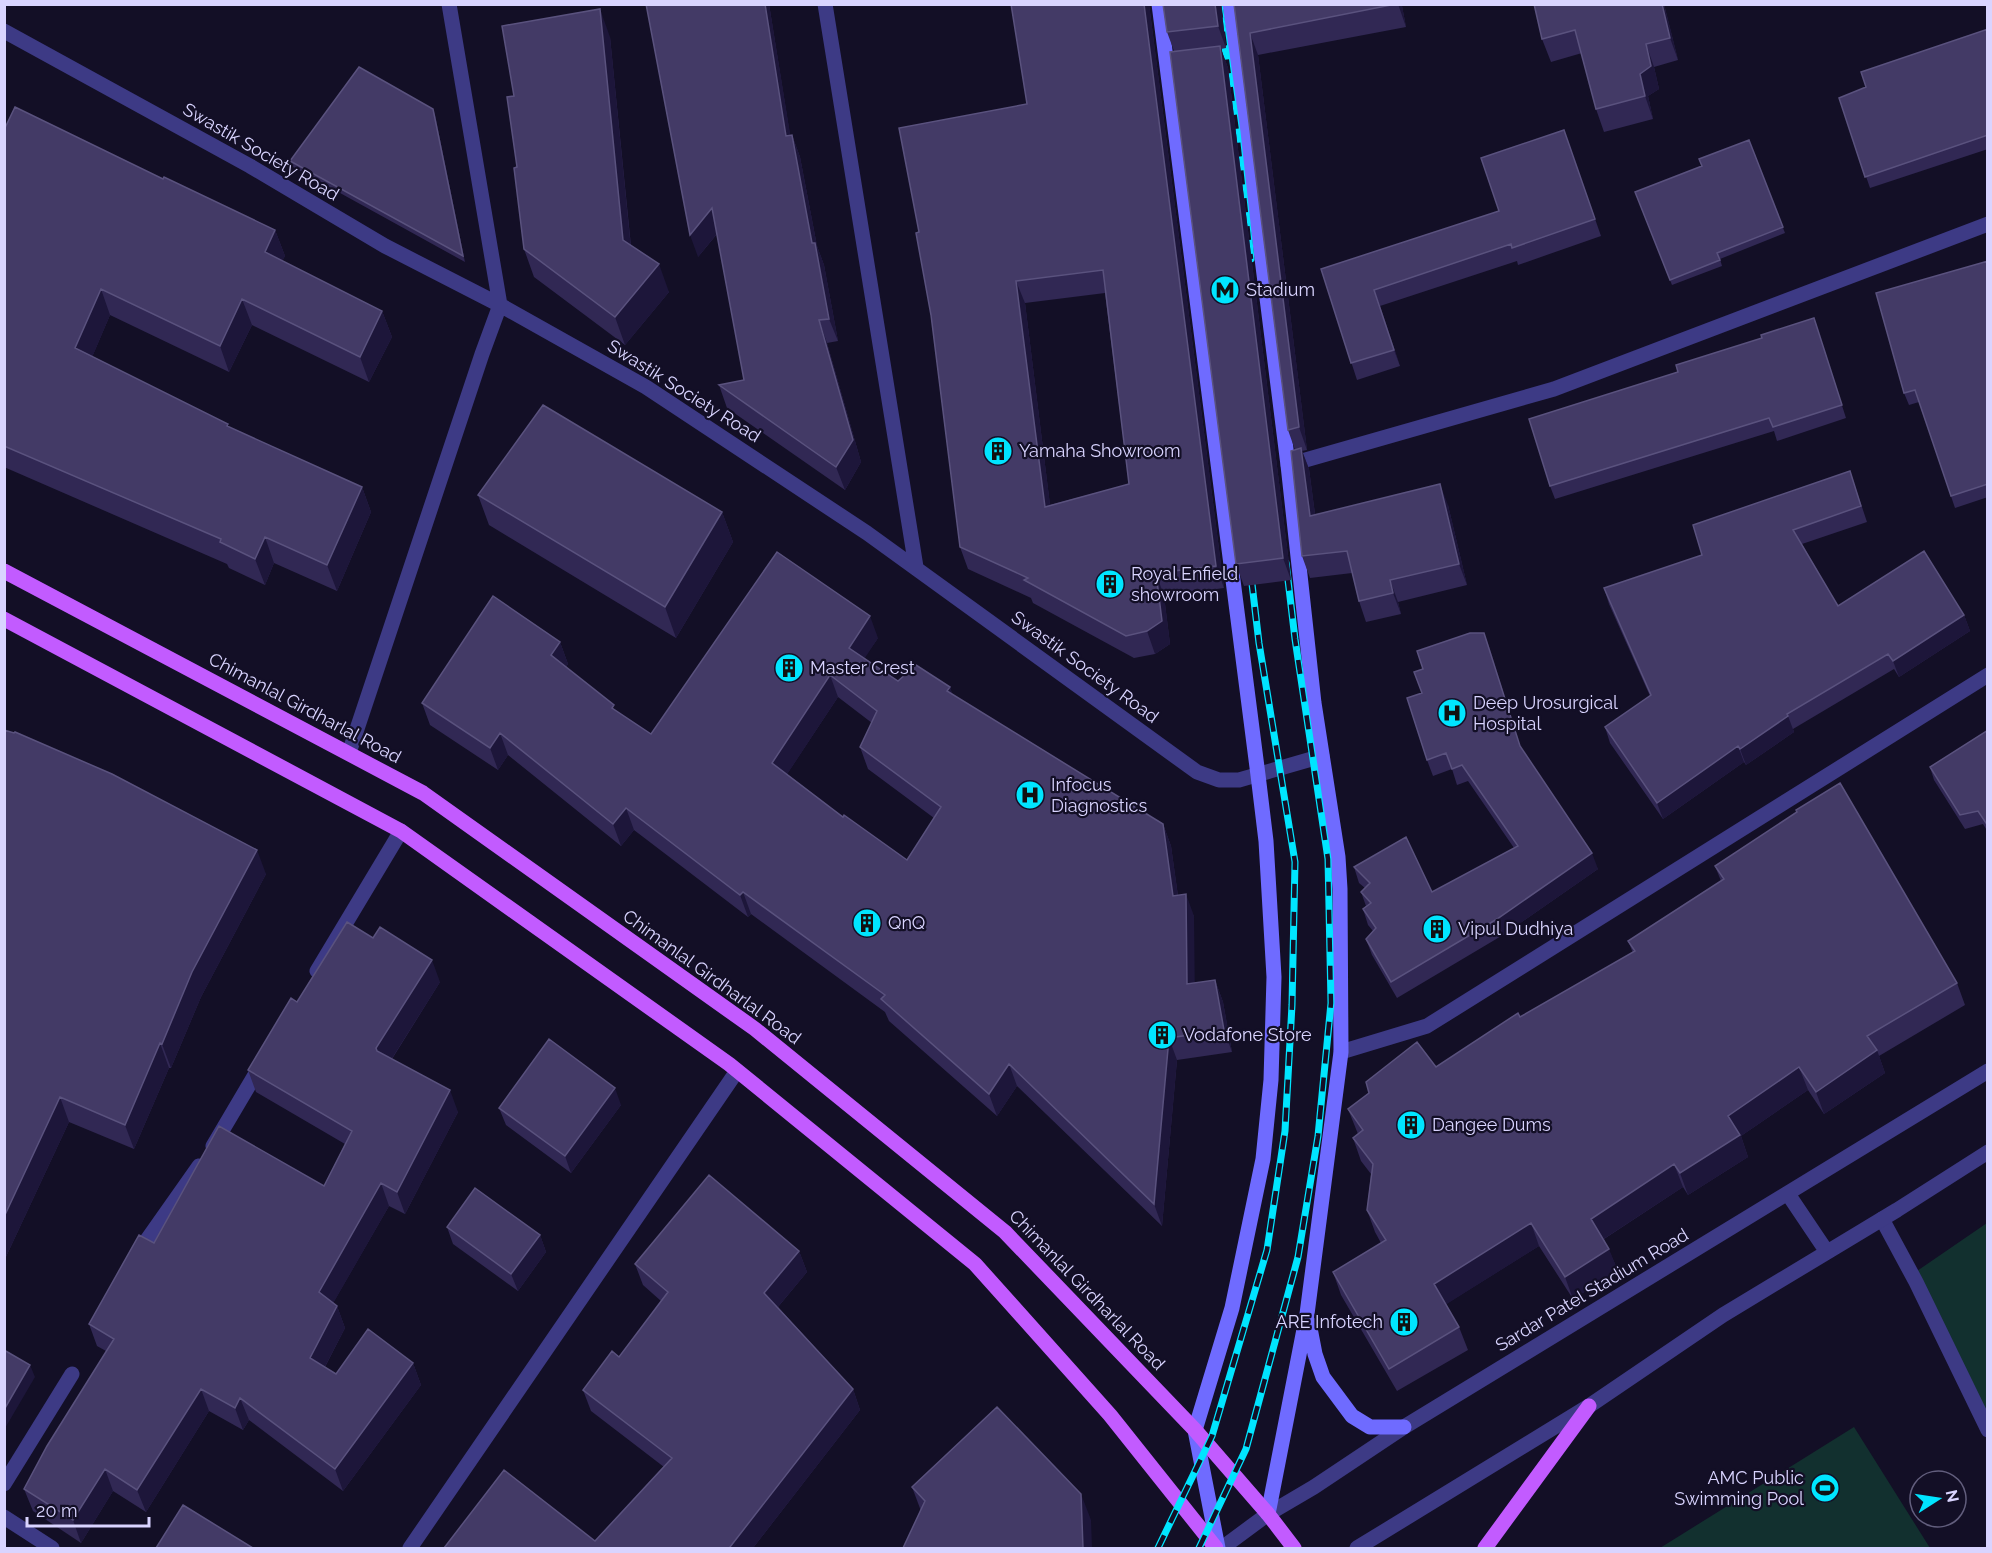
<svg xmlns="http://www.w3.org/2000/svg" width="1992" height="1553" font-family="Raleway,sans-serif">
<rect width="100%" height="100%" fill="#130f26"/>
<path fill="#12302f" d="M 1987,1223 L 1987,1440 L 1917,1271 Z
M 1854,1427 L 1930,1548 L 1660,1548 Z"/>
<g fill="none" stroke-linecap="round" stroke-linejoin="round">
<path stroke="#3d3a85" stroke-width="15" d="M 1882,1219 L 1916,1282 L 1988,1430
M 4,1484 L 72,1374"/>
<path stroke="#3d3a85" stroke-width="15" d="M 825,4 L 916,567
M 4,31 L 250,166 L 385,246 L 500,305 L 646,387 L 867,533 L 1197,772 L 1219,780 L 1239,780 L 1322,756
M 1288,465 L 1554,389 L 1988,224
M 349,753 L 482,354 L 500,305 L 449,4
M 317,971 L 401,831
M 1341,1052 L 1427,1026 L 1988,675
M 213,1146 L 262,1063
M 137,1254 L 199,1166
M 4,1517 L 52,1548
M 410,1548 L 737,1071"/>
<path stroke="#3d3a85" stroke-width="15" d="M 1788,1194 L 1827,1252
M 1222,1548 L 1268,1514 L 1314,1487 L 1404,1427 L 1988,1071
M 1357,1548 L 1589,1406 L 1723,1315 L 1897,1210 L 1988,1152"/>
<path stroke="#6f6bff" stroke-width="15" d="M 1159,4 L 1258,775 L 1266,841 L 1274,977 L 1271,1080 L 1263,1159 L 1232,1308 L 1195,1430 L 1218,1548
M 1230,4 L 1288,465 L 1314,703 L 1338,857 L 1340,889 L 1341,1052 L 1307,1314 L 1268,1514
M 1309,1323 L 1315,1354 L 1323,1377 L 1352,1416 L 1370,1427 L 1404,1427"/>
<path stroke="#c25bff" stroke-width="15" d="M 4,571 L 423,793 L 755,1029 L 1005,1232 L 1195,1430 L 1268,1514 L 1294,1548
M 4,619 L 401,831 L 729,1064 L 975,1264 L 1110,1415 L 1216,1548
M 1485,1548 L 1589,1406"/>
<g stroke="#00e5ff" stroke-width="7">
<path id="rail" d="M 1219,4 L 1237,132 L 1251,259
M 1158,1548 L 1212,1436 L 1267,1250 L 1285,1131 L 1292,1005 L 1295,862 L 1259,643 L 1250,567
M 1199,1548 L 1246,1449 L 1298,1257 L 1318,1136 L 1331,1003 L 1328,859 L 1295,639 L 1286,563"/>
</g>
<use href="#rail" stroke="#130f26" stroke-width="4.5" stroke-dasharray="14" stroke-linecap="butt"/>
</g>
<path fill="#312854" fill-rule="evenodd" d="M 769,4 L 790,135 L 792,135 L 800,157 L 817,246 L 824,265 L 838,341 L 827,343 L 861,462 L 845,490 L 727,408 L 719,385 L 744,380 L 717,234 L 698,257 Z
M 1011,4 L 1149,4 L 1224,588 L 1164,596 L 1170,644 L 1155,654 L 1134,658 L 1033,603 L 1031,598 L 968,569 L 960,547 L 931,315 L 919,232 L 1027,104 ZM 1105,293 L 1129,484 L 1050,505 L 1025,303 Z
M 1163,4 L 1221,4 L 1226,48 L 1221,49 L 1228,68 L 1291,580 L 1244,586 L 1236,564 L 1174,51 L 1167,32 Z
M 1234,4 L 1413,4 L 1402,6 L 1406,27 L 1258,55 L 1307,450 L 1302,451 L 1309,469 L 1315,514 L 1448,505 L 1467,585 L 1398,602 L 1401,614 L 1366,622 L 1359,601 L 1352,573 L 1310,578 L 1302,556 L 1295,450 L 1288,430 Z
M 1534,4 L 1664,4 L 1678,60 L 1654,67 L 1659,89 L 1648,96 L 1653,119 L 1604,132 L 1596,109 L 1582,53 L 1551,62 L 1542,39 Z
M 1988,29 L 1988,149 L 1870,188 L 1839,98 L 1866,87 Z
M 610,37 L 631,246 L 669,292 L 625,345 L 534,277 L 524,249 L 517,167 L 514,96 Z
M 433,109 L 435,115 L 465,262 L 293,167 L 290,161 Z
M 4,130 L 163,179 L 275,230 L 285,256 L 282,261 L 382,311 L 392,337 L 369,382 L 252,325 L 229,372 L 110,315 L 92,357 L 229,427 L 362,487 L 371,512 L 337,591 L 274,563 L 265,585 L 229,568 L 227,564 L 4,467 Z
M 1564,130 L 1601,236 L 1518,265 L 1517,261 L 1380,306 L 1400,366 L 1357,380 L 1321,269 L 1499,211 Z
M 1749,140 L 1785,233 L 1720,259 L 1722,266 L 1672,285 L 1635,192 L 1702,166 Z
M 1988,261 L 1988,497 L 1955,508 L 1919,402 L 1909,405 L 1904,393 Z
M 1814,318 L 1846,418 L 1777,441 L 1774,431 L 1555,499 L 1550,486 L 1678,372 L 1762,338 Z
M 1850,471 L 1867,522 L 1802,544 L 1838,606 L 1964,615 L 1970,631 L 1899,677 L 1894,669 L 1793,729 L 1794,732 L 1746,765 L 1744,762 L 1663,819 L 1610,743 L 1605,727 L 1650,696 L 1609,604 L 1604,588 L 1702,555 Z
M 478,495 L 722,512 L 733,542 L 676,638 L 489,525 Z
M 1484,633 L 1521,749 L 1598,869 L 1503,935 L 1397,998 L 1372,955 L 1366,939 L 1373,931 L 1368,925 L 1363,909 L 1366,906 L 1361,892 L 1365,888 L 1359,883 L 1354,867 L 1432,892 L 1514,848 L 1468,781 L 1457,785 L 1452,769 L 1433,776 L 1427,760 L 1422,693 L 1423,669 Z
M 878,638 L 864,658 L 898,681 L 950,687 L 952,695 L 1163,824 L 1171,846 L 1178,896 L 1194,916 L 1194,983 L 1215,980 L 1223,1002 L 1232,1052 L 1177,1060 L 1162,1226 L 1017,1086 L 997,1116 L 889,1021 L 885,1012 L 751,914 L 748,917 L 634,830 L 621,846 L 508,755 L 498,770 L 430,725 L 422,703 L 560,642 L 568,664 L 566,667 L 616,711 L 651,734 ZM 838,697 L 872,723 L 860,747 L 868,769 L 934,818 L 907,860 L 843,817 L 787,774 Z
M 4,730 L 266,874 L 201,997 L 171,1068 L 169,1068 L 134,1149 L 69,1122 L 4,1261 Z
M 1988,730 L 1988,832 L 1983,824 L 1965,829 L 1934,780 L 1930,767 Z
M 1796,810 L 1957,983 L 1965,1005 L 1879,1056 L 1885,1073 L 1824,1114 L 1808,1090 L 1741,1136 L 1748,1157 L 1688,1195 L 1683,1187 L 1604,1239 L 1618,1271 L 1573,1299 L 1539,1246 L 1446,1304 L 1459,1327 L 1468,1350 L 1397,1391 L 1341,1295 L 1333,1272 L 1381,1243 L 1375,1232 L 1367,1210 L 1371,1174 L 1361,1161 L 1353,1138 L 1358,1134 L 1348,1109 L 1436,1067 L 1520,1017 L 1633,953 L 1628,941 L 1721,881 L 1715,866 L 1797,813 Z
M 440,982 L 392,1059 L 458,1112 L 405,1214 L 389,1206 L 333,1303 L 337,1306 L 345,1328 L 325,1367 L 336,1374 L 413,1363 L 421,1385 L 343,1491 L 249,1420 L 243,1430 L 209,1411 L 146,1512 L 113,1491 L 81,1543 L 33,1511 L 24,1489 L 106,1351 L 97,1346 L 89,1324 L 154,1243 L 324,1186 L 345,1144 L 256,1092 L 248,1070 L 297,1002 Z
M 621,1105 L 571,1173 L 506,1125 L 499,1108 Z
M 447,1227 L 540,1235 L 546,1252 L 518,1291 L 453,1244 Z
M 799,1251 L 807,1272 L 778,1307 L 853,1389 L 860,1410 L 753,1548 L 444,1548 L 595,1541 L 664,1467 L 591,1411 L 583,1390 L 619,1357 L 661,1301 L 643,1285 L 635,1264 Z
M 912,1487 L 1091,1520 L 921,1511 Z"/>
<path fill="#1d163a" d="M 765,4 L 769,4 L 794,158 L 786,136 Z
M 1144,4 L 1149,4 L 1224,588 L 1216,566 Z
M 1215,4 L 1221,4 L 1226,48 L 1218,26 Z
M 1398,4 L 1401,4 L 1402,6 L 1406,27 Z
M 1662,4 L 1664,4 L 1678,60 L 1670,38 Z
M 600,9 L 610,37 L 633,269 L 623,240 Z
M 1250,33 L 1258,55 L 1307,450 L 1299,427 Z
M 1646,44 L 1654,67 L 1659,89 L 1648,96 L 1653,119 L 1645,96 L 1640,74 Z
M 1220,46 L 1228,68 L 1291,580 L 1283,558 Z
M 433,109 L 435,115 L 465,262 L 463,256 Z
M 792,135 L 800,157 L 817,246 L 824,265 L 838,341 L 829,319 L 812,243 Z
M 712,208 L 720,230 L 698,257 L 690,235 Z
M 275,230 L 285,256 L 274,278 L 265,252 Z
M 659,264 L 669,292 L 625,345 L 615,317 Z
M 1016,281 L 1025,303 L 1053,529 L 1045,507 Z
M 101,289 L 110,315 L 85,374 L 75,348 Z
M 1374,290 L 1380,306 L 1400,366 L 1394,350 Z
M 242,299 L 252,325 L 229,372 L 220,346 Z
M 382,311 L 392,337 L 369,382 L 360,357 Z
M 819,320 L 827,343 L 861,462 L 845,490 L 836,467 Z
M 1301,448 L 1309,469 L 1318,537 L 1310,516 Z
M 1440,484 L 1448,505 L 1467,585 L 1459,564 Z
M 362,487 L 371,512 L 337,591 L 327,565 Z
M 722,512 L 733,542 L 676,638 L 665,607 Z
M 265,537 L 274,563 L 265,585 L 255,559 Z
M 1156,573 L 1164,596 L 1170,644 L 1155,654 L 1147,631 Z
M 1390,580 L 1398,602 L 1401,614 L 1393,593 Z
M 1964,615 L 1970,631 L 1899,677 L 1893,661 Z
M 870,616 L 878,638 L 857,670 L 849,648 Z
M 1484,633 L 1490,649 L 1525,762 L 1520,746 Z
M 560,642 L 568,664 L 559,677 L 551,655 Z
M 830,675 L 838,697 L 780,785 L 772,763 Z
M 950,687 L 958,709 L 947,691 Z
M 1788,716 L 1794,732 L 1746,765 L 1740,749 Z
M 500,733 L 508,755 L 498,770 L 490,748 Z
M 1738,746 L 1744,762 L 1663,819 L 1657,803 Z
M 626,808 L 634,830 L 621,846 L 613,824 Z
M 1163,824 L 1171,846 L 1181,918 L 1173,896 Z
M 257,850 L 266,874 L 201,997 L 171,1068 L 162,1044 L 192,972 Z
M 1592,853 L 1598,869 L 1503,935 L 1497,919 Z
M 743,892 L 751,914 L 748,917 L 740,895 Z
M 1186,894 L 1194,916 L 1195,1006 L 1187,984 Z
M 432,960 L 440,982 L 384,1071 L 376,1048 Z
M 1215,980 L 1223,1002 L 1232,1052 L 1224,1030 Z
M 1169,1038 L 1177,1060 L 1162,1226 L 1154,1204 Z
M 160,1043 L 169,1068 L 134,1149 L 125,1125 Z
M 1877,1050 L 1885,1073 L 1824,1114 L 1816,1092 Z
M 1009,1064 L 1017,1086 L 997,1116 L 989,1094 Z
M 1799,1067 L 1808,1090 L 1741,1136 L 1748,1157 L 1688,1195 L 1680,1173 L 1728,1116 Z
M 615,1088 L 621,1105 L 571,1173 L 565,1156 Z
M 450,1090 L 458,1112 L 405,1214 L 397,1192 Z
M 60,1097 L 69,1122 L 4,1261 L 4,1217 Z
M 1674,1164 L 1683,1187 L 1599,1242 L 1591,1219 Z
M 381,1183 L 389,1206 L 327,1314 L 319,1292 Z
M 1531,1223 L 1539,1246 L 1442,1307 L 1434,1284 Z
M 540,1235 L 546,1252 L 518,1291 L 511,1274 Z
M 1609,1249 L 1618,1271 L 1573,1299 L 1565,1277 Z
M 799,1251 L 807,1272 L 772,1314 L 764,1293 Z
M 337,1306 L 345,1328 L 318,1380 L 310,1358 Z
M 413,1363 L 421,1385 L 343,1491 L 335,1469 Z
M 30,1365 L 35,1377 L 4,1430 L 4,1410 Z
M 201,1389 L 209,1411 L 146,1512 L 137,1490 Z
M 853,1389 L 860,1410 L 753,1548 L 731,1548 L 730,1547 Z
M 240,1398 L 249,1420 L 243,1430 L 235,1408 Z
M 105,1469 L 113,1491 L 81,1543 L 73,1520 Z
M 1081,1494 L 1091,1520 L 1092,1548 L 1083,1548 Z"/>
<path fill="#433a66" stroke="#5a527e" stroke-width="1.5" fill-rule="evenodd" d="M 646,4 L 765,4 L 786,136 L 792,135 L 812,243 L 815,243 L 829,319 L 819,320 L 853,440 L 836,467 L 719,385 L 744,380 L 712,208 L 690,235 Z
M 1011,4 L 1144,4 L 1216,566 L 1156,573 L 1162,621 L 1147,631 L 1126,636 L 1024,580 L 1028,578 L 960,547 L 931,315 L 916,233 L 919,232 L 899,128 L 1027,104 ZM 1103,270 L 1129,484 L 1045,507 L 1016,281 Z
M 1163,4 L 1215,4 L 1218,26 L 1167,32 Z
M 1234,4 L 1396,4 L 1250,33 L 1299,427 L 1288,430 Z
M 1534,4 L 1662,4 L 1670,38 L 1646,44 L 1651,66 L 1640,74 L 1645,96 L 1596,109 L 1575,30 L 1542,39 Z
M 600,9 L 623,240 L 659,264 L 615,317 L 524,249 L 514,168 L 517,167 L 507,97 L 514,96 L 502,26 Z
M 1988,29 L 1988,135 L 1865,177 L 1839,98 L 1866,87 L 1861,72 Z
M 1220,46 L 1283,558 L 1236,564 L 1170,52 Z
M 359,67 L 433,109 L 463,256 L 290,161 Z
M 15,107 L 163,179 L 164,177 L 275,230 L 265,252 L 382,311 L 360,357 L 242,299 L 220,346 L 101,289 L 75,348 L 228,424 L 227,426 L 362,487 L 327,565 L 265,537 L 255,559 L 220,542 L 221,539 L 4,446 L 4,130 Z
M 1564,130 L 1595,219 L 1512,248 L 1511,244 L 1374,290 L 1394,350 L 1351,363 L 1321,269 L 1499,211 L 1481,158 Z
M 1749,140 L 1783,227 L 1717,253 L 1720,260 L 1670,280 L 1635,192 L 1702,166 L 1699,159 Z
M 1988,261 L 1988,484 L 1951,496 L 1915,390 L 1904,393 L 1876,293 Z
M 1814,318 L 1842,405 L 1773,427 L 1769,418 L 1550,486 L 1529,419 L 1678,372 L 1676,365 L 1762,338 L 1761,335 Z
M 543,405 L 722,512 L 665,607 L 478,495 Z
M 1301,448 L 1310,516 L 1440,484 L 1459,564 L 1390,580 L 1393,593 L 1359,601 L 1347,551 L 1302,556 L 1291,451 Z
M 1850,471 L 1861,506 L 1793,530 L 1838,606 L 1924,551 L 1964,615 L 1893,661 L 1888,654 L 1787,714 L 1788,716 L 1740,749 L 1738,746 L 1657,803 L 1605,727 L 1651,695 L 1604,588 L 1702,555 L 1693,525 Z
M 777,552 L 870,616 L 849,648 L 898,681 L 916,665 L 950,687 L 947,691 L 1163,824 L 1173,896 L 1186,894 L 1187,984 L 1215,980 L 1224,1030 L 1169,1038 L 1154,1204 L 1009,1064 L 989,1094 L 881,999 L 885,995 L 743,892 L 740,895 L 626,808 L 613,824 L 500,733 L 490,748 L 422,703 L 493,596 L 560,642 L 551,655 L 614,705 L 612,708 L 651,734 ZM 830,675 L 877,711 L 860,747 L 941,807 L 907,860 L 844,815 L 843,817 L 772,763 Z
M 1470,633 L 1484,633 L 1520,746 L 1592,853 L 1497,919 L 1391,982 L 1366,939 L 1376,928 L 1363,909 L 1371,903 L 1361,892 L 1370,883 L 1354,867 L 1406,837 L 1432,892 L 1518,846 L 1462,765 L 1452,769 L 1446,753 L 1427,760 L 1407,698 L 1422,693 L 1414,672 L 1423,669 L 1417,651 Z
M 4,730 L 14,733 L 15,732 L 112,774 L 257,850 L 192,972 L 162,1044 L 160,1043 L 125,1125 L 60,1097 L 4,1217 Z
M 1988,730 L 1988,826 L 1978,811 L 1960,815 L 1930,767 Z
M 1840,783 L 1957,983 L 1867,1036 L 1877,1050 L 1816,1092 L 1799,1067 L 1728,1116 L 1740,1135 L 1680,1173 L 1674,1164 L 1591,1219 L 1609,1249 L 1565,1277 L 1531,1223 L 1434,1284 L 1459,1327 L 1389,1369 L 1333,1272 L 1386,1240 L 1367,1210 L 1373,1164 L 1353,1138 L 1363,1130 L 1348,1109 L 1369,1093 L 1366,1082 L 1417,1042 L 1436,1067 L 1518,1013 L 1520,1017 L 1635,951 L 1628,941 L 1724,879 L 1715,866 L 1797,812 L 1796,810 Z
M 347,922 L 373,938 L 380,927 L 432,960 L 376,1048 L 377,1051 L 450,1090 L 397,1192 L 381,1183 L 319,1292 L 337,1306 L 310,1358 L 336,1374 L 368,1329 L 413,1363 L 335,1469 L 240,1398 L 235,1408 L 201,1389 L 137,1490 L 105,1469 L 73,1520 L 24,1489 L 47,1446 L 114,1339 L 89,1324 L 139,1235 L 154,1243 L 219,1126 L 324,1186 L 352,1131 L 248,1070 L 291,998 L 297,1002 Z
M 549,1039 L 615,1088 L 565,1156 L 499,1108 Z
M 709,1175 L 799,1251 L 764,1293 L 853,1389 L 730,1547 L 732,1548 L 444,1548 L 504,1470 L 595,1541 L 672,1458 L 583,1390 L 612,1351 L 619,1357 L 668,1292 L 635,1264 Z
M 475,1188 L 540,1235 L 511,1274 L 447,1227 Z
M 4,1350 L 30,1365 L 4,1410 Z
M 997,1407 L 1081,1494 L 1083,1548 L 903,1548 L 925,1501 L 912,1487 Z
M 183,1505 L 253,1548 L 156,1548 Z"/>
<defs>
<g id="metro-disc" transform="scale(1.5)"><circle r="9.5" fill="#00e5ff" stroke="#130f26"/><path d="M-5.5 5V-5H-3L0 0L3-5H5.5V5H3V-.5L0 4L-3-.5V5Z" fill="#111"/></g>
<g id="building-disc" transform="scale(1.5)"><circle r="9.5" fill="#00e5ff" stroke="#130f26"/><path d="M-4-6H4V6H1V3H-1V6H-4ZM-2.5-4.3h1.7v1.8h-1.7ZM.8-4.3h1.7v1.8H.8ZM-2.5-1h1.7V.8h-1.7ZM.8-1h1.7V.8H.8Z" fill="#111"/></g>
<g id="hospital-disc" transform="scale(1.5)"><circle r="9.5" fill="#00e5ff" stroke="#130f26"/><path d="M-5-5h3v3.5h4V-5h3V5h-3V1.5h-4V5h-3Z" fill="#111"/></g>
<g id="stadium-disc" transform="scale(1.5)"><circle r="9.5" fill="#00e5ff" stroke="#130f26"/><path d="M0-5a6.5 5 0 1 0 0 10a6.5 5 0 1 0 0-10ZM-3.5-1.8h7v3.6h-7Z" fill="#111"/></g>
</defs>
<g fill-rule="evenodd">
<use href="#metro-disc" x="1225" y="290"/>
<use href="#building-disc" x="998" y="451"/>
<use href="#building-disc" x="1110" y="584"/>
<use href="#building-disc" x="789" y="668"/>
<use href="#hospital-disc" x="1452" y="713"/>
<use href="#hospital-disc" x="1030" y="795"/>
<use href="#building-disc" x="867" y="923"/>
<use href="#building-disc" x="1437" y="929"/>
<use href="#building-disc" x="1162" y="1035"/>
<use href="#building-disc" x="1411" y="1125"/>
<use href="#building-disc" x="1404" y="1322"/>
<use href="#stadium-disc" x="1825" y="1488"/>
</g>
<g text-anchor="middle" stroke-width="4.5" stroke-linejoin="round" paint-order="stroke">
<g font-size="18" fill="#d9d4ff" stroke="#130f26">
<text transform="translate(261 152) rotate(30)" y="6">Swastik Society Road</text>
<text transform="translate(684 391) rotate(32)" y="6">Swastik Society Road</text>
<text transform="translate(1085 667) rotate(36)" y="6">Swastik Society Road</text>
<text transform="translate(305 708) rotate(28)" y="6">Chimanlal Girdharlal Road</text>
<text transform="translate(712 977) rotate(36)" y="6">Chimanlal Girdharlal Road</text>
<text transform="translate(1087 1290) rotate(46)" y="6">Chimanlal Girdharlal Road</text>
<text transform="translate(1592 1290) rotate(-31)" y="6">Sardar Patel Stadium Road</text>
</g>
<g font-size="18" fill="#d9d4ff" stroke="#130f26" text-anchor="start">
<text x="1246" y="296">Stadium</text>
<text x="1019" y="457">Yamaha Showroom</text>
<text x="1131" y="580">Royal Enfield<tspan x="1131" dy="21">showroom</tspan></text>
<text x="810" y="674">Master Crest</text>
<text x="1473" y="709">Deep Urosurgical<tspan x="1473" dy="21">Hospital</tspan></text>
<text x="1051" y="791">Infocus<tspan x="1051" dy="21">Diagnostics</tspan></text>
<text x="888" y="929">QnQ</text>
<text x="1458" y="935">Vipul Dudhiya</text>
<text x="1183" y="1041">Vodafone Store</text>
<text x="1432" y="1131">Dangee Dums</text>
<text x="1383" y="1328" text-anchor="end">ARE Infotech</text>
<text x="1804" y="1484" text-anchor="end">AMC Public<tspan x="1804" dy="21">Swimming Pool</tspan></text>
</g>
</g>
<rect width="1992" height="1553" fill="none" stroke="#d9d4ff" stroke-width="12"/>
<g transform="translate(1938 1499) rotate(78)"><circle r="28" fill="#130f26" stroke="#625e7d" stroke-width="1.5"/>
<path d="M0-4.5L10 22L0 15L-10 22Z" fill="#00e5ff"/>
<text y="-9" font-size="16" font-weight="bold" text-anchor="middle" fill="#d9d4ff">N</text>
</g>
<path d="M27 1517v9h122v-9" fill="none" stroke="#d9d4ff" stroke-width="3"/>
<text x="36" y="1517" font-size="18" fill="#d9d4ff" stroke="#130f26" stroke-width="4.5" paint-order="stroke">20 m</text>
</svg>
